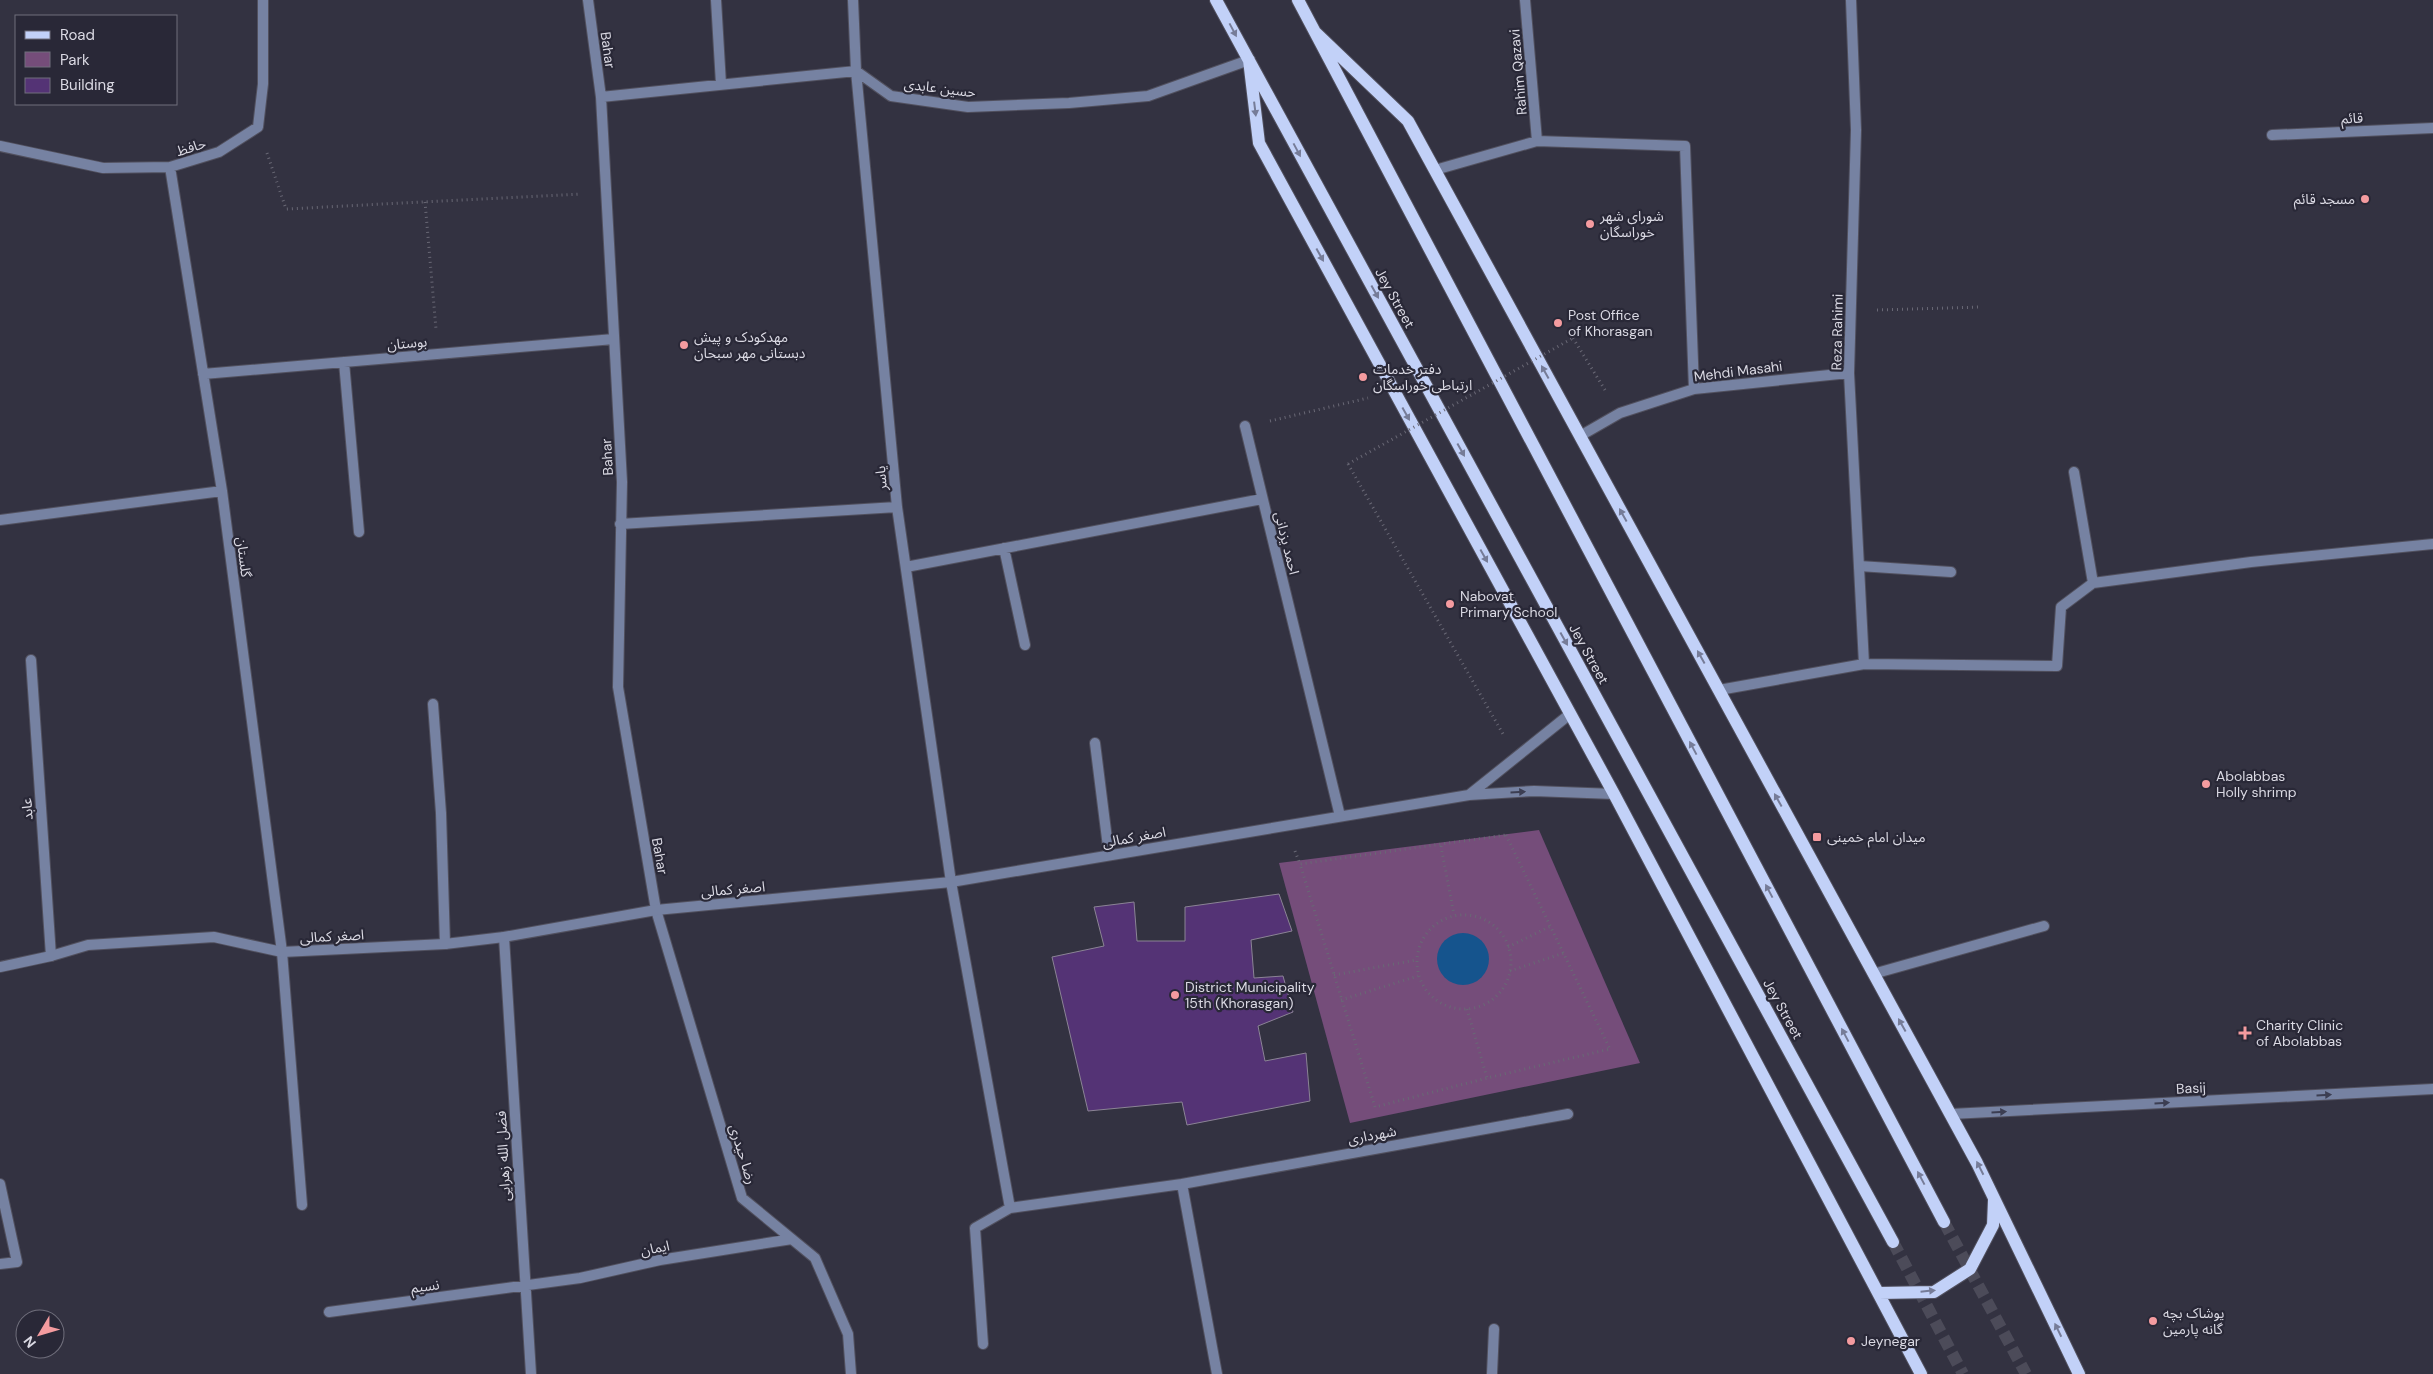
<svg xmlns="http://www.w3.org/2000/svg" width="2433" height="1374" font-family="'DM Sans','Noto Sans Arabic',sans-serif">
<rect width="100%" height="100%" fill="#333241"/>
<path fill="#754d7a" d="M 1539,830 L 1640,1063 L 1350,1123 L 1279,863 Z"/>
<path fill="#15548d" d="M1437 959a26 26 0 1 1 52 0a26 26 0 1 1-52 0Z"/>
<path fill="#543375" stroke="#8b8495" d="M 1279,894 L 1292,931 L 1251,940 L 1254,978 L 1283,976 L 1293,1012 L 1258,1026 L 1265,1061 L 1306,1053 L 1310,1101 L 1187,1125 L 1182,1102 L 1088,1111 L 1052,957 L 1104,946 L 1094,907 L 1134,902 L 1137,941 L 1185,941 L 1185,907 Z"/>
<g fill="none" stroke-linecap="round" stroke-linejoin="round">
<path stroke="#4c4b59" stroke-width="12" stroke-dasharray="12 6" stroke-linecap="butt" d="M 1944,1222 L 2026,1374
M 1893,1242 L 1963,1374"/>
<g stroke="#51505e" stroke-width="12">
<path id="service" d="M 1859,566 L 1951,572"/>
</g>
<g stroke="#51505e" stroke-width="12">
<path id="minor" d="M 588,0 L 601,97 L 622,482 L 618,687 L 656,910 L 742,1198 L 815,1258 L 848,1334 L 851,1374
M 716,0 L 721,84
M 853,0 L 856,71 L 897,507 L 951,882 L 1010,1208 L 1182,1184 L 1217,1374
M 1525,0 L 1537,141
M 1851,0 L 1856,130 L 1849,373 L 1864,664
M 601,97 L 856,71 L 891,96 L 968,107 L 1069,103 L 1148,96 L 1249,60
M 2272,135 L 2433,128
M 0,146 L 103,168 L 170,167 L 219,152 L 258,127 L 263,84 L 263,0
M 170,167 L 222,491 L 282,952 L 302,1205
M 1435,170 L 1537,141 L 1685,146 L 1694,389
M 344,362 L 359,532
M 203,374 L 614,339
M 1245,426 L 1340,816
M 1580,436 L 1620,413 L 1694,389 L 1849,373
M 0,520 L 222,491
M 620,524 L 897,507
M 1004,548 L 1025,645
M 906,567 L 1262,499
M 2093,583 L 2251,562 L 2433,544
M 31,660 L 51,956
M 1719,690 L 1864,664 L 2057,666 L 2061,607 L 2093,583 L 2074,472
M 433,704 L 441,813 L 445,944
M 1095,743 L 1109,855
M 504,937 L 531,1374
M 1873,974 L 2044,926
M 1951,1114 L 2433,1089
M 0,1184 L 17,1262 L 0,1264
M 1182,1184 L 1568,1114
M 329,1312 L 580,1278 L 660,1260 L 792,1239
M 983,1344 L 975,1228 L 1010,1208
M 1492,1374 L 1494,1329"/>
</g>
<g stroke="#51505e" stroke-width="12">
<path id="tertiary" d="M 1469,795 L 1570,714
M 0,967 L 51,956 L 88,945 L 214,937 L 282,952 L 445,944 L 504,937 L 656,910 L 951,882 L 1469,795 L 1534,791 L 1614,794"/>
</g>
<g stroke="#51505e" stroke-width="14">
<path id="primary" d="M 1216,0 L 1893,1242
M 1298,0 L 1944,1222
M 1315,32 L 1408,121 L 1977,1163 L 2079,1374
M 1249,60 L 1259,143 L 1614,794 L 1921,1374
M 1879,1293 L 1934,1292 L 1970,1269 L 1993,1225 L 1994,1200"/>
</g>
<path stroke="#696875" stroke-width="3" stroke-dasharray="1 4" stroke-linecap="butt" d="M 267,153 L 286,209 L 580,194
M 425,202 L 436,329
M 1877,310 L 1981,307
M 1573,338 L 1605,390
M 1270,421 L 1368,398
M 1348,464 L 1503,734
M 1506,835 L 1610,1049 L 1487,1078 L 1375,1107 L 1300,864 Z
M 1441,846 L 1454,915
M 1295,851 L 1300,864
M1417 962a47 47 0 1 1 94 0a47 47 0 1 1-94 0Z
M 1508,947 L 1551,926
M 1510,971 L 1564,953
M 1334,975 L 1416,960
M 1341,1000 L 1418,976
M 1467,1009 L 1487,1078"/>
<use href="#service" stroke="#7682a2" stroke-width="10"/>
<use href="#minor" stroke="#7682a2" stroke-width="10"/>
<use href="#tertiary" stroke="#7682a2" stroke-width="10"/>
<use href="#primary" stroke="#c2d1f8" stroke-width="12"/>
<path stroke="#696875" stroke-width="3" stroke-dasharray="1 4" stroke-linecap="butt" d="M 1348,464 L 1573,338"/>
</g>
<defs><path id="oneway-solid" d="M-6-.8H1V-3.2L6.5 0L1 3.2V.8H-6Z" transform="scale(1.25)"/></defs>
<g fill="#767c98">
<use href="#oneway-solid" transform="translate(1233 30) rotate(62)"/>
<use href="#oneway-solid" transform="translate(1255 109) rotate(83)"/>
<use href="#oneway-solid" transform="translate(1297 150) rotate(62)"/>
<use href="#oneway-solid" transform="translate(1320 255) rotate(61)"/>
<use href="#oneway-solid" transform="translate(1375 292) rotate(61)"/>
<use href="#oneway-solid" transform="translate(1545 372) rotate(-119)"/>
<use href="#oneway-solid" transform="translate(1406 414) rotate(61)"/>
<use href="#oneway-solid" transform="translate(1461 450) rotate(61)"/>
<use href="#oneway-solid" transform="translate(1623 515) rotate(-119)"/>
<use href="#oneway-solid" transform="translate(1484 556) rotate(61)"/>
<use href="#oneway-solid" transform="translate(1564 639) rotate(61)"/>
<use href="#oneway-solid" transform="translate(1701 657) rotate(-119)"/>
<use href="#oneway-solid" transform="translate(1693 748) rotate(-118)"/>
<use href="#oneway-solid" transform="translate(1778 800) rotate(-119)"/>
<use href="#oneway-solid" transform="translate(1769 891) rotate(-118)"/>
<use href="#oneway-solid" transform="translate(1902 1025) rotate(-119)"/>
<use href="#oneway-solid" transform="translate(1845 1035) rotate(-118)"/>
<use href="#oneway-solid" transform="translate(1980 1168) rotate(-117)"/>
<use href="#oneway-solid" transform="translate(1921 1178) rotate(-118)"/>
<use href="#oneway-solid" transform="translate(1928 1291) rotate(-6)"/>
<use href="#oneway-solid" transform="translate(2058 1330) rotate(-116)"/>
</g>
<g fill="#3c3e52">
<use href="#oneway-solid" transform="translate(1518 792) rotate(-3)"/>
<use href="#oneway-solid" transform="translate(2324 1095) rotate(-3)"/>
<use href="#oneway-solid" transform="translate(2162 1103) rotate(-3)"/>
<use href="#oneway-solid" transform="translate(1999 1112) rotate(-3)"/>
</g>
<g fill="#f49b9f" stroke="#292837" stroke-width="2">
<circle cx="2365" cy="199" r="5"/>
<circle cx="1590" cy="224" r="5"/>
<circle cx="1558" cy="323" r="5"/>
<circle cx="684" cy="345" r="5"/>
<circle cx="1363" cy="377" r="5"/>
<circle cx="1450" cy="604" r="5"/>
<circle cx="2206" cy="784" r="5"/>
<rect x="1812" y="832" width="10" height="10" rx="2.5"/>
<circle cx="1175" cy="995" r="5"/>
<path d="M2242.5 1025.5h5v5h5v5h-5v5h-5v-5h-5v-5h5z"/>
<circle cx="2153" cy="1321" r="5"/>
<circle cx="1851" cy="1341" r="5"/>
</g>
<g text-anchor="middle" stroke-width="4.5" stroke-linejoin="round" paint-order="stroke">
<g font-size="14" fill="#dad9e3" stroke="#292837">
<text transform="translate(608 50) rotate(82)" y="5">Bahar</text>
<text transform="translate(1518 72) rotate(-95)" y="5">Rahim Qazavi</text>
<text transform="translate(940 88) rotate(7)" y="5">حسین عابدی</text>
<text transform="translate(2352 118) rotate(-2)" y="5">قائم</text>
<text transform="translate(191 147) rotate(-17)" y="5">حافظ</text>
<text transform="translate(1395 298) rotate(61)" y="5">Jey Street</text>
<text transform="translate(1837 332) rotate(-89)" y="5">Reza Rahimi</text>
<text transform="translate(407 343) rotate(-5)" y="5">بوستان</text>
<text transform="translate(1738 371) rotate(-7)" y="5">Mehdi Masahi</text>
<text transform="translate(607 457) rotate(-93)" y="5">Bahar</text>
<text transform="translate(881 478) rotate(-95)" y="5">یاسر</text>
<text transform="translate(1287 543) rotate(76)" y="5">احمد یزدانی</text>
<text transform="translate(244 557) rotate(83)" y="5">گلستان</text>
<text transform="translate(1589 654) rotate(61)" y="5">Jey Street</text>
<text transform="translate(27 809) rotate(-94)" y="5">عابد</text>
<text transform="translate(1134 837) rotate(-10)" y="5">اصغر کمالی</text>
<text transform="translate(660 856) rotate(80)" y="5">Bahar</text>
<text transform="translate(733 889) rotate(-5)" y="5">اصغر کمالی</text>
<text transform="translate(332 936) rotate(-3)" y="5">اصغر کمالی</text>
<text transform="translate(1783 1009) rotate(61)" y="5">Jey Street</text>
<text transform="translate(2191 1088) rotate(-3)" y="5">Basij</text>
<text transform="translate(1372 1135) rotate(-10)" y="5">شهرداری</text>
<text transform="translate(743 1154) rotate(73)" y="5">رضا حیدری</text>
<text transform="translate(503 1156) rotate(-93)" y="5">فضل الله زهرایی</text>
<text transform="translate(655 1248) rotate(-11)" y="5">ایمان</text>
<text transform="translate(425 1286) rotate(-8)" y="5">نسیم</text>
</g>
<g font-size="14" fill="#dad9e3" stroke="#292837" text-anchor="start">
<text x="2355" y="204" text-anchor="end">مسجد قائم</text>
<text x="1600" y="221">شورای شهر<tspan x="1600" dy="16">خوراسگان</tspan></text>
<text x="1568" y="320">Post Office<tspan x="1568" dy="16">of Khorasgan</tspan></text>
<text x="694" y="342">مهدکودک و پیش<tspan x="694" dy="16">دبستانی مهر سبحان</tspan></text>
<text x="1373" y="374">دفتر خدمات<tspan x="1373" dy="16">ارتباطی خوراسگان</tspan></text>
<text x="1460" y="601">Nabovat<tspan x="1460" dy="16">Primary School</tspan></text>
<text x="2216" y="781">Abolabbas<tspan x="2216" dy="16">Holly shrimp</tspan></text>
<text x="1827" y="842">میدان امام خمینی</text>
<text x="1185" y="992">District Municipality<tspan x="1185" dy="16">15th (Khorasgan)</tspan></text>
<text x="2256" y="1030">Charity Clinic<tspan x="2256" dy="16">of Abolabbas</tspan></text>
<text x="2163" y="1318">پوشاک بچه<tspan x="2163" dy="16">گانه پارمین</tspan></text>
<text x="1861" y="1346">Jeynegar</text>
</g>
</g>
<rect x="15" y="15" width="162" height="90" fill="#292837" stroke="#706f7c"/>
<rect x="25" y="31" width="25" height="8" fill="#c2d1f8" stroke="#706f7c"/>
<text x="60" y="40" font-size="15" fill="#dad9e3">Road</text>
<rect x="25" y="52" width="25" height="15" fill="#754d7a" stroke="#706f7c"/>
<text x="60" y="65" font-size="15" fill="#dad9e3">Park</text>
<rect x="25" y="78" width="25" height="15" fill="#543375" stroke="#706f7c"/>
<text x="60" y="90" font-size="15" fill="#dad9e3">Building</text>
<g transform="translate(40 1334) rotate(232)"><circle r="24" fill="#292837" stroke="#706f7c"/>
<path d="M0-4L9 19L0 12L-9 19Z" fill="#f49b9f"/>
<text y="-8" font-size="14" font-weight="bold" text-anchor="middle" fill="#dad9e3">N</text>
</g>
</svg>
